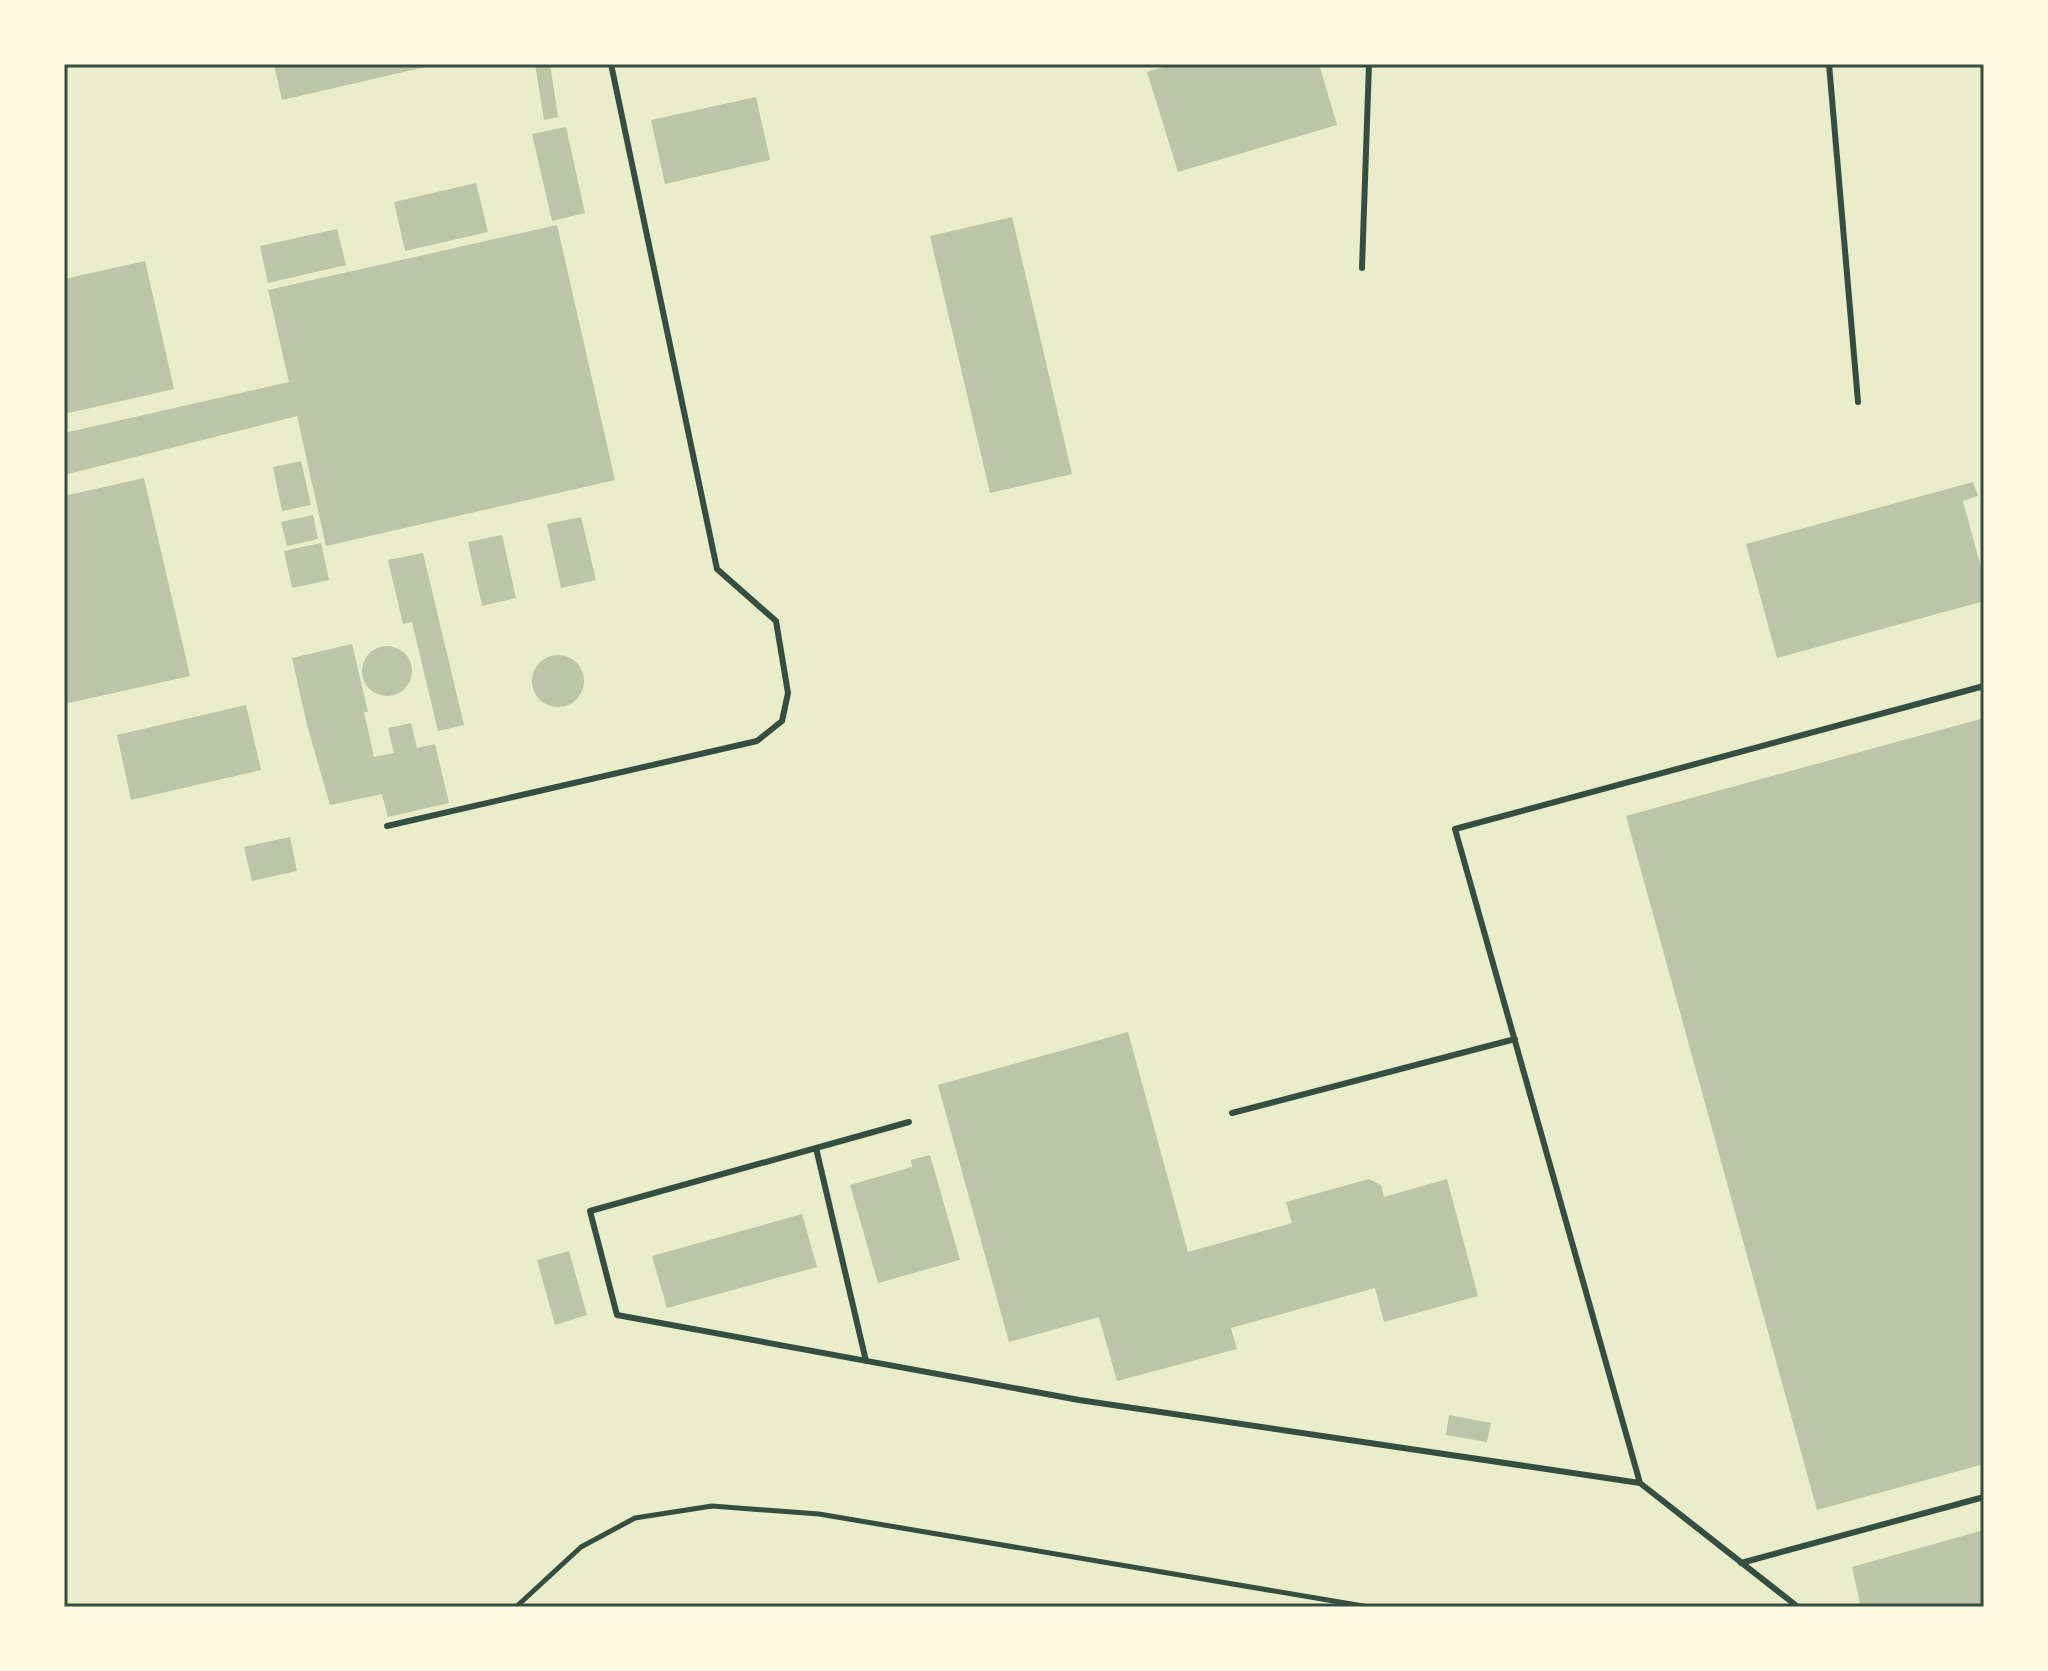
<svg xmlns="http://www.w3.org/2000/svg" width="2048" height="1671" font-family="'Roboto Serif',serif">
<rect width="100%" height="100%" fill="#e9edc9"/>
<path fill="#bcc5a7" d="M 274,64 L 434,64 L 434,65 L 282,100 Z
M 535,64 L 550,64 L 558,117 L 544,120 Z
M 1173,64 L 1319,64 L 1337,125 L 1178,172 L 1147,72 Z
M 756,97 L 770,160 L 665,184 L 651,120 Z
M 566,127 L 585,213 L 552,221 L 532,134 Z
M 476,183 L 488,232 L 405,251 L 394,202 Z
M 1012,217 L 1072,474 L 990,493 L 930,236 Z
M 557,225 L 615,480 L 326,546 L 297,416 L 64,475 L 64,433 L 289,382 L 268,290 Z
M 337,229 L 346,265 L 268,283 L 260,246 Z
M 145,261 L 174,389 L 64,414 L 64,279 Z
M 301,461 L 311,505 L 282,511 L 273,467 Z
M 144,478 L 190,676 L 64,704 L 64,496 Z
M 1973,482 L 1978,496 L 1963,501 L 1984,579 L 1984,601 L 1777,658 L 1746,544 Z
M 313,515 L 318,539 L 287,546 L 281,522 Z
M 581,517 L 596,580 L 561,588 L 547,524 Z
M 502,535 L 516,598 L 482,606 L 468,542 Z
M 321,543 L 329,580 L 292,588 L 284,551 Z
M 423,553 L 464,725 L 438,731 L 412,622 L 403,624 L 388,560 Z
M 352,644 L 368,712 L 364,712 L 374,757 L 394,753 L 388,728 L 411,723 L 417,748 L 435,744 L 449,803 L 388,817 L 382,794 L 330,805 L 307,725 L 292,658 Z
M362 671a25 25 0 1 1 50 0a25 25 0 1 1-50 0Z
M532 681a26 26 0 1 1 52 0a26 26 0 1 1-52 0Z
M 246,705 L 261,770 L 131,800 L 117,735 Z
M 1984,718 L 1984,1464 L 1817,1510 L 1626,816 Z
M 290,837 L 297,871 L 252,881 L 244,847 Z
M 1128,1032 L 1188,1252 L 1292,1223 L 1286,1202 L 1369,1179 L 1381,1185 L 1384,1197 L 1447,1179 L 1478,1296 L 1384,1322 L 1375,1288 L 1231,1328 L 1237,1349 L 1117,1381 L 1099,1317 L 1009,1342 L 938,1085 Z
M 930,1155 L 960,1260 L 878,1283 L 850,1185 L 912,1167 L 911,1160 Z
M 802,1214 L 817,1267 L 667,1308 L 652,1256 Z
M 569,1251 L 587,1315 L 555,1325 L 537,1260 Z
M 1449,1415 L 1491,1423 L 1487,1442 L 1446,1435 Z
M 1984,1530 L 1984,1607 L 1861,1607 L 1852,1567 Z"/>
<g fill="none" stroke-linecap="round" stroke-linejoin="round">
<path stroke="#344e41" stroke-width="5" d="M 516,1607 L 581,1547 L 635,1518 L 712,1506 L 819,1514 L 1369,1607"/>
<path stroke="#344e41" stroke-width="6" d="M 1829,64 L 1858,402
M 1362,268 L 1369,64
M 387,826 L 757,741 L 782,721 L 788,693 L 776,621 L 717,569 L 611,64
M 1232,1113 L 1515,1039
M 909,1122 L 590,1211 L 617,1315 L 1079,1400 L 1640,1483 L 1798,1607
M 816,1148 L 866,1361
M 1640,1483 L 1455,829 L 1984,686
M 1741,1563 L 1984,1497"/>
</g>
<rect width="2048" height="1671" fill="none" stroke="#fefae0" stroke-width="132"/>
<rect x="66" y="66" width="1916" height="1539" fill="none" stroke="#344e41" stroke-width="3"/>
</svg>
